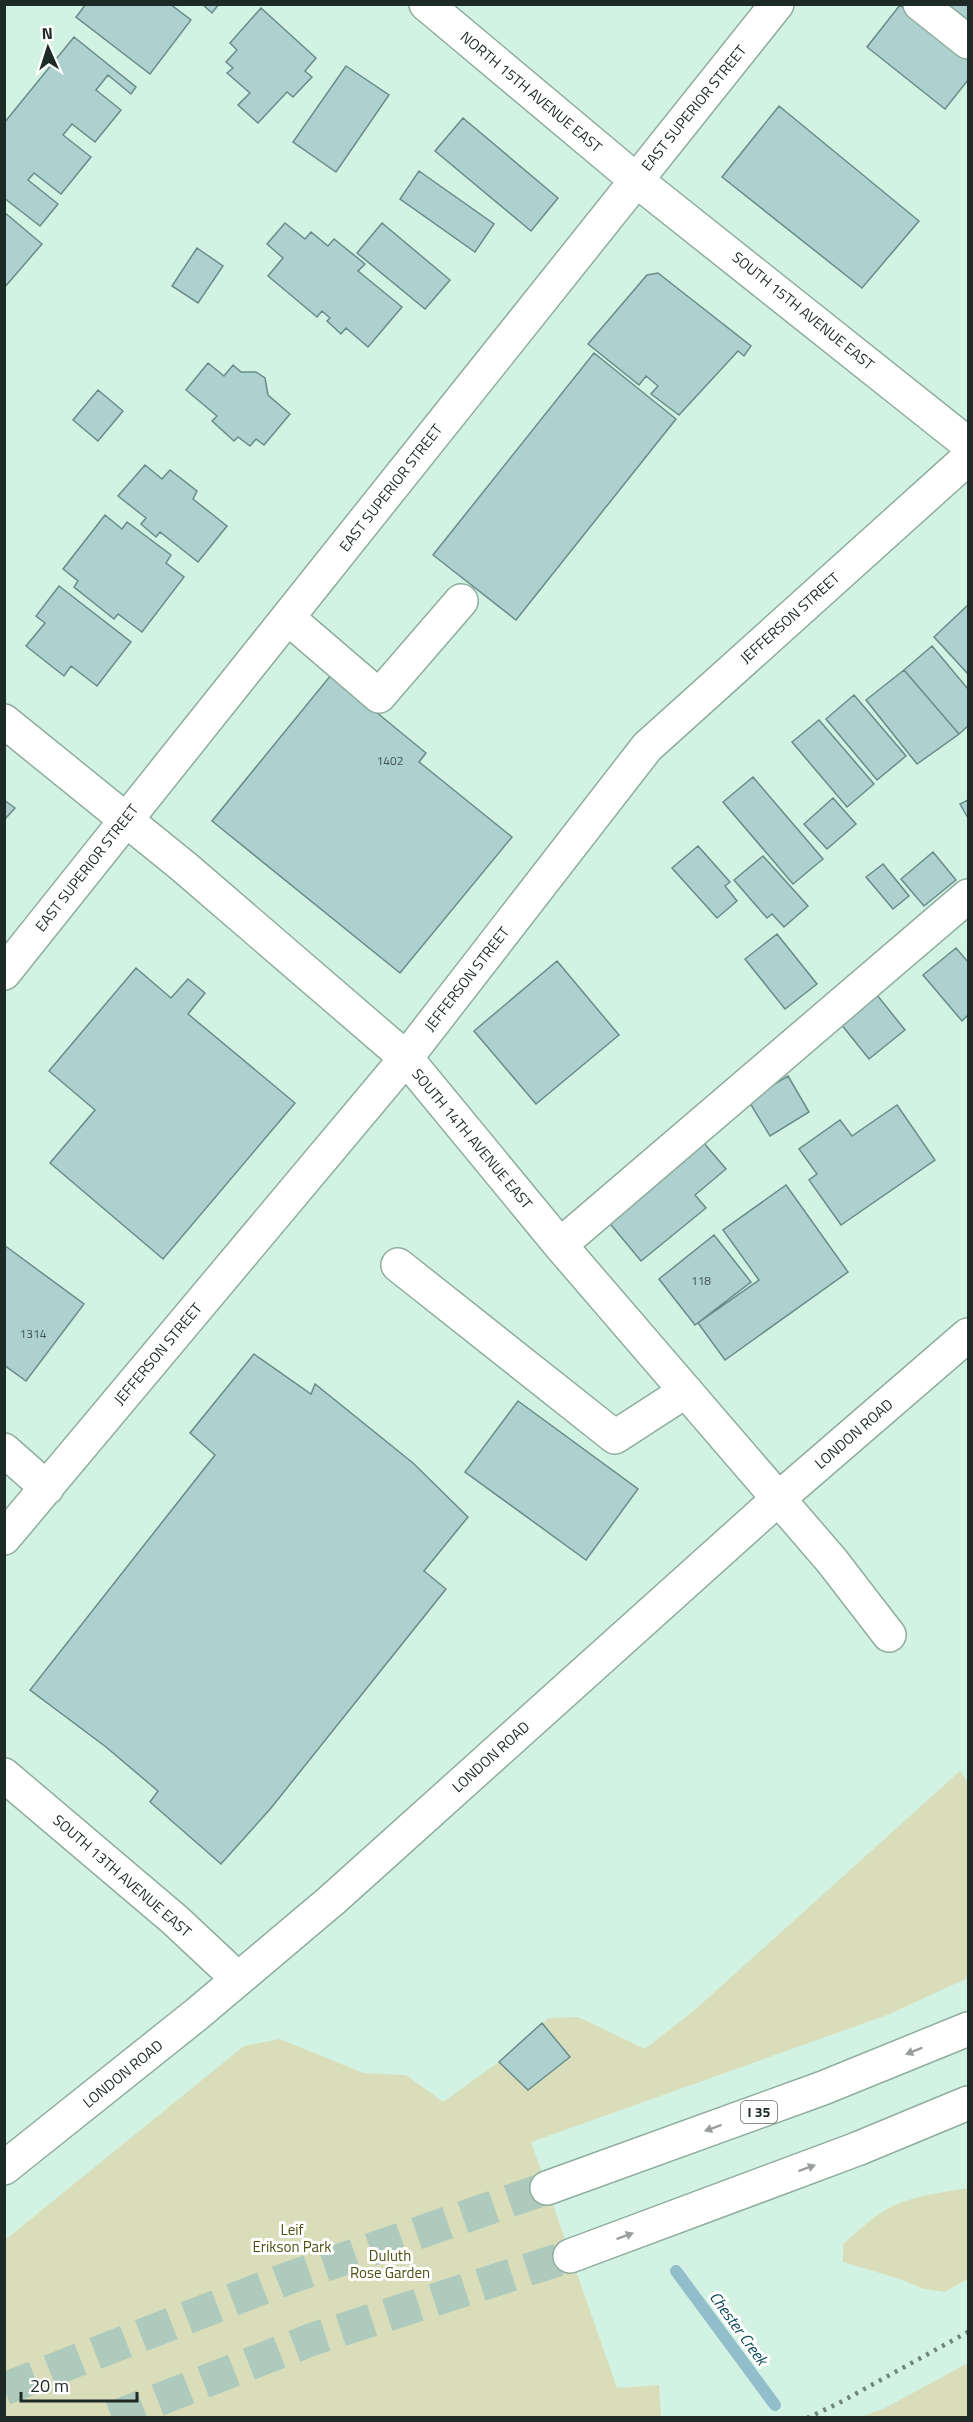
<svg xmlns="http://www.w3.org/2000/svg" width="973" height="2422" font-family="'Titillium Web',sans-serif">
<rect width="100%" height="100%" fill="#d2f2e3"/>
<path fill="#daddb9" d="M 960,1771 L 968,1782 L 968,1978 L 887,2015 L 531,2142 L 617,2388 L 659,2385 L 661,2417 L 5,2418 L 5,2240 L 244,2046 L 280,2039 L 363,2073 L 406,2075 L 443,2102 L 499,2062 L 549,2018 L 578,2017 L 645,2049 L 697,2008 Z
M 968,2188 L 968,2279 L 944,2292 L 921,2288 L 900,2279 L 843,2262 L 843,2244 C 859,2230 876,2214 895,2205 C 917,2195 945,2192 968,2188 Z
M 968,2363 L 968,2417 L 861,2417 L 885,2408 Z"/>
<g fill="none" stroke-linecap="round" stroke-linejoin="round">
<path stroke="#92becc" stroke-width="12" d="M 676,2271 L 775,2405"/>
</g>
<path fill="#acd1cf" stroke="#698c8a" stroke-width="1.5" d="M 86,4 L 170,4 L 191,20 L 150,74 L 76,17 Z
M 202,4 L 219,4 L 212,13 Z
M 933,4 L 968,4 L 968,33 Z
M 900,5 L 968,60 L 968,80 L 945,109 L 867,47 Z
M 261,8 L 316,58 L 305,71 L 312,77 L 293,97 L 287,92 L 258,123 L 238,105 L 250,93 L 227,73 L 233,68 L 226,62 L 237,50 L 230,43 Z
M 74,37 L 136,87 L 131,94 L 108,75 L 96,90 L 121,110 L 95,142 L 72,124 L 63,135 L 91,157 L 61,194 L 34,173 L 28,180 L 58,204 L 40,226 L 4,198 L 4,123 Z
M 346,66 L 389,95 L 336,172 L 293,142 Z
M 779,106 L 919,221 L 862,288 L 722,177 Z
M 463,118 L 558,198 L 531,231 L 435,151 Z
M 419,171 L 494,224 L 475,252 L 400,199 Z
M 4,212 L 42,244 L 4,288 Z
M 285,223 L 305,239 L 311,232 L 328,246 L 334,239 L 365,264 L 358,271 L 402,307 L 368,347 L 346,328 L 341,334 L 327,321 L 330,318 L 322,311 L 317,317 L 268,276 L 283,258 L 267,244 Z
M 382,223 L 450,280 L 425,309 L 357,253 Z
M 197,248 L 223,266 L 198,303 L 172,286 Z
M 658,273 L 751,346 L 744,356 L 738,351 L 679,415 L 651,394 L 658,386 L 646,376 L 639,385 L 588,344 L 647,275 Z
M 594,353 L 676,419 L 516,620 L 433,555 Z
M 208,363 L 224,376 L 233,365 L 241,372 L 256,372 L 265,378 L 268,395 L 290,414 L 264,445 L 256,439 L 250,446 L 238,437 L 234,441 L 212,421 L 217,416 L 186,390 Z
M 98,390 L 123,411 L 98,441 L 73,420 Z
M 145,465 L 162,479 L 170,470 L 197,491 L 193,499 L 227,526 L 198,562 L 160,532 L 156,537 L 141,524 L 146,518 L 118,496 Z
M 105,515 L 122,529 L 127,522 L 171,555 L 166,563 L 184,577 L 142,632 L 118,614 L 114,619 L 74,587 L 78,581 L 63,569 Z
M 59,586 L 131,642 L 97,686 L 71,666 L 64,676 L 26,646 L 45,623 L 36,616 Z
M 968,605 L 968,674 L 934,637 Z
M 932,646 L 968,689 L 968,726 L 959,734 L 904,670 Z
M 904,670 L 959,734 L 917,764 L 866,700 Z
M 331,675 L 426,753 L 419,762 L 512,837 L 400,973 L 212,821 Z
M 854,695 L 906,756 L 877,780 L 826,719 Z
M 819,720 L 874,784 L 847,807 L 792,742 Z
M 753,777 L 823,859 L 793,884 L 723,802 Z
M 833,798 L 856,824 L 827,849 L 804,824 Z
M 4,800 L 15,808 L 4,820 Z
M 968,800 L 968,818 L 960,804 Z
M 698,846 L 730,882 L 725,886 L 737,901 L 717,918 L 672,868 Z
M 933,852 L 956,880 L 924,906 L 901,879 Z
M 763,856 L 808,906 L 784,927 L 772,914 L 767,918 L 734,880 Z
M 883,864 L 909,896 L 893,909 L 866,877 Z
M 777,934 L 817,984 L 785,1009 L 745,959 Z
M 956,948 L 968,962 L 968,1015 L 962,1021 L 923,975 Z
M 557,961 L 619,1035 L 536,1104 L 474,1031 Z
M 136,968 L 171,998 L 188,979 L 205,993 L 188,1014 L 295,1103 L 163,1259 L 50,1163 L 95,1110 L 49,1071 Z
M 877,995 L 905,1030 L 869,1059 L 841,1024 Z
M 788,1076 L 809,1112 L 770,1136 L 748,1100 Z
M 897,1105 L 935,1160 L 841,1225 L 809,1180 L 817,1174 L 799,1149 L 840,1120 L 852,1136 Z
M 697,1135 L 726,1169 L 695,1195 L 706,1208 L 641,1261 L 602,1214 Z
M 786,1185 L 848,1272 L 725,1360 L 698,1323 L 759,1280 L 723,1230 Z
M 714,1235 L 751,1282 L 695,1325 L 659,1279 Z
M 4,1245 L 84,1304 L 26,1381 L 4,1365 Z
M 254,1354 L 311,1394 L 315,1384 L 413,1463 L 468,1517 L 424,1571 L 446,1589 L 271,1808 L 221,1864 L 150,1802 L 158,1791 L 106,1747 L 30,1690 L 215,1455 L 190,1433 Z
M 518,1401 L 638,1489 L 586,1560 L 465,1472 Z
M 542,2023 L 570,2057 L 528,2090 L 499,2062 Z"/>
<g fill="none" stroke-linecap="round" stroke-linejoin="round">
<path stroke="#aecabd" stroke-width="33" stroke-dasharray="33 16" stroke-linecap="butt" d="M 4,2389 L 286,2279 L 547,2188
M 112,2418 L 313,2339 L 570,2256"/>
<g stroke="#8fad9f" stroke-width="36">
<path id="minor" d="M 426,4 L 636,180 L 968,444
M 920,4 L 968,42
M 288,618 L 379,696 L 461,601
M 4,721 L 183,866 L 406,1058 L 560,1245 L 832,1561 L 889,1635
M 4,973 L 777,4
M 560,1245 L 968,896
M 398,1265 L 615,1437 L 686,1391
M 4,1450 L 47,1488
M 4,1538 L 406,1058 L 647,747 L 968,458
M 4,1775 L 175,1920 L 238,1979"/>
</g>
<g stroke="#8fad9f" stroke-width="36">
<path id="major" d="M 4,2168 L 197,2014 L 332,1900 L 778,1499 L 968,1335"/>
</g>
<g stroke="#8fad9f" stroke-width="36">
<path id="highway" d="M 547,2188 L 823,2088 L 968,2029
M 570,2256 L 857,2149 L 968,2103"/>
</g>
<use href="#minor" stroke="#fff" stroke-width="33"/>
<use href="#major" stroke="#fff" stroke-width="33"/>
<use href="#highway" stroke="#fff" stroke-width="33"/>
<path stroke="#6f847a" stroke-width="4.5" stroke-dasharray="3 6" stroke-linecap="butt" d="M 807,2418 L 837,2404 L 968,2332"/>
</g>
<defs><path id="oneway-solid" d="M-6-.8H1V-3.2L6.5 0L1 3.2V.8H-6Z" transform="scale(1.5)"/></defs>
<g fill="#9a9f9d">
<use href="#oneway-solid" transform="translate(914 2051) rotate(158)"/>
<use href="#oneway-solid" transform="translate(713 2128) rotate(160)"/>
<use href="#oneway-solid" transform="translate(807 2168) rotate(-20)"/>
<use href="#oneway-solid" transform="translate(625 2236) rotate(-20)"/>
</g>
<g text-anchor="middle" stroke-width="6" stroke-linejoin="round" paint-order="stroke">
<g font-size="12" fill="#425450">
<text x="390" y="765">1402</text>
<text x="701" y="1285">118</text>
<text x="33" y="1338">1314</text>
</g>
<rect fill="#fff" stroke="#626a66" stroke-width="1.5" x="741" y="2101" width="36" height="22" rx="4.5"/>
<g font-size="14" font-weight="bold" fill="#1e2a25">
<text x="759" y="2117">I 35</text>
</g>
<g font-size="15" fill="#1e2a25" stroke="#fff">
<text transform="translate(531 92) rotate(40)" y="5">NORTH 15TH AVENUE EAST</text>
<text transform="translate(694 108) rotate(-51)" y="5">EAST SUPERIOR STREET</text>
<text transform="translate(803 311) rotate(39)" y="5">SOUTH 15TH AVENUE EAST</text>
<text transform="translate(391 488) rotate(-52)" y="5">EAST SUPERIOR STREET</text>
<text transform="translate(790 618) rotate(-42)" y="5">JEFFERSON STREET</text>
<text transform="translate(87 868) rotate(-52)" y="5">EAST SUPERIOR STREET</text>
<text transform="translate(467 979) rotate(-52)" y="5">JEFFERSON STREET</text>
<text transform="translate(472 1139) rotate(50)" y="5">SOUTH 14TH AVENUE EAST</text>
<text transform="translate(158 1354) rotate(-50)" y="5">JEFFERSON STREET</text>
<text transform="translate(854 1434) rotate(-41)" y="5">LONDON ROAD</text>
<text transform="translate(491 1757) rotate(-42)" y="5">LONDON ROAD</text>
<text transform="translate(122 1876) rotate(41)" y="5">SOUTH 13TH AVENUE EAST</text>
<text transform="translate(123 2074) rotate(-39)" y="5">LONDON ROAD</text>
</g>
<g font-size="15" fill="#4f5114" stroke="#fff">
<text x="292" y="2235">Leif<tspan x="292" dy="17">Erikson Park</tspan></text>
<text x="390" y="2261">Duluth<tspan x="390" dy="17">Rose Garden</tspan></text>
</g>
<g font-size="16" font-style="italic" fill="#0d4b5b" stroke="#fff">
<text transform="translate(739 2328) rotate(54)" y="6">Chester Creek</text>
</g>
</g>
<rect width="973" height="2422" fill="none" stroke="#1e2a25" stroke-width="12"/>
<g transform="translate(48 48) rotate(357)" stroke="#ffffff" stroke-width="4.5" paint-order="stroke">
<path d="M0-4.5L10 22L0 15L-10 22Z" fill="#1e2a25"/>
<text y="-9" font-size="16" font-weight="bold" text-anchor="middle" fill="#1e2a25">N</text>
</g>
<path d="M21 2392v9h116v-9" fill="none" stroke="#1e2a25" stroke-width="3"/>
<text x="30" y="2392" font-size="18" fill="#1e2a25" stroke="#ffffff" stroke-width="4.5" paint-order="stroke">20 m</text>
</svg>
